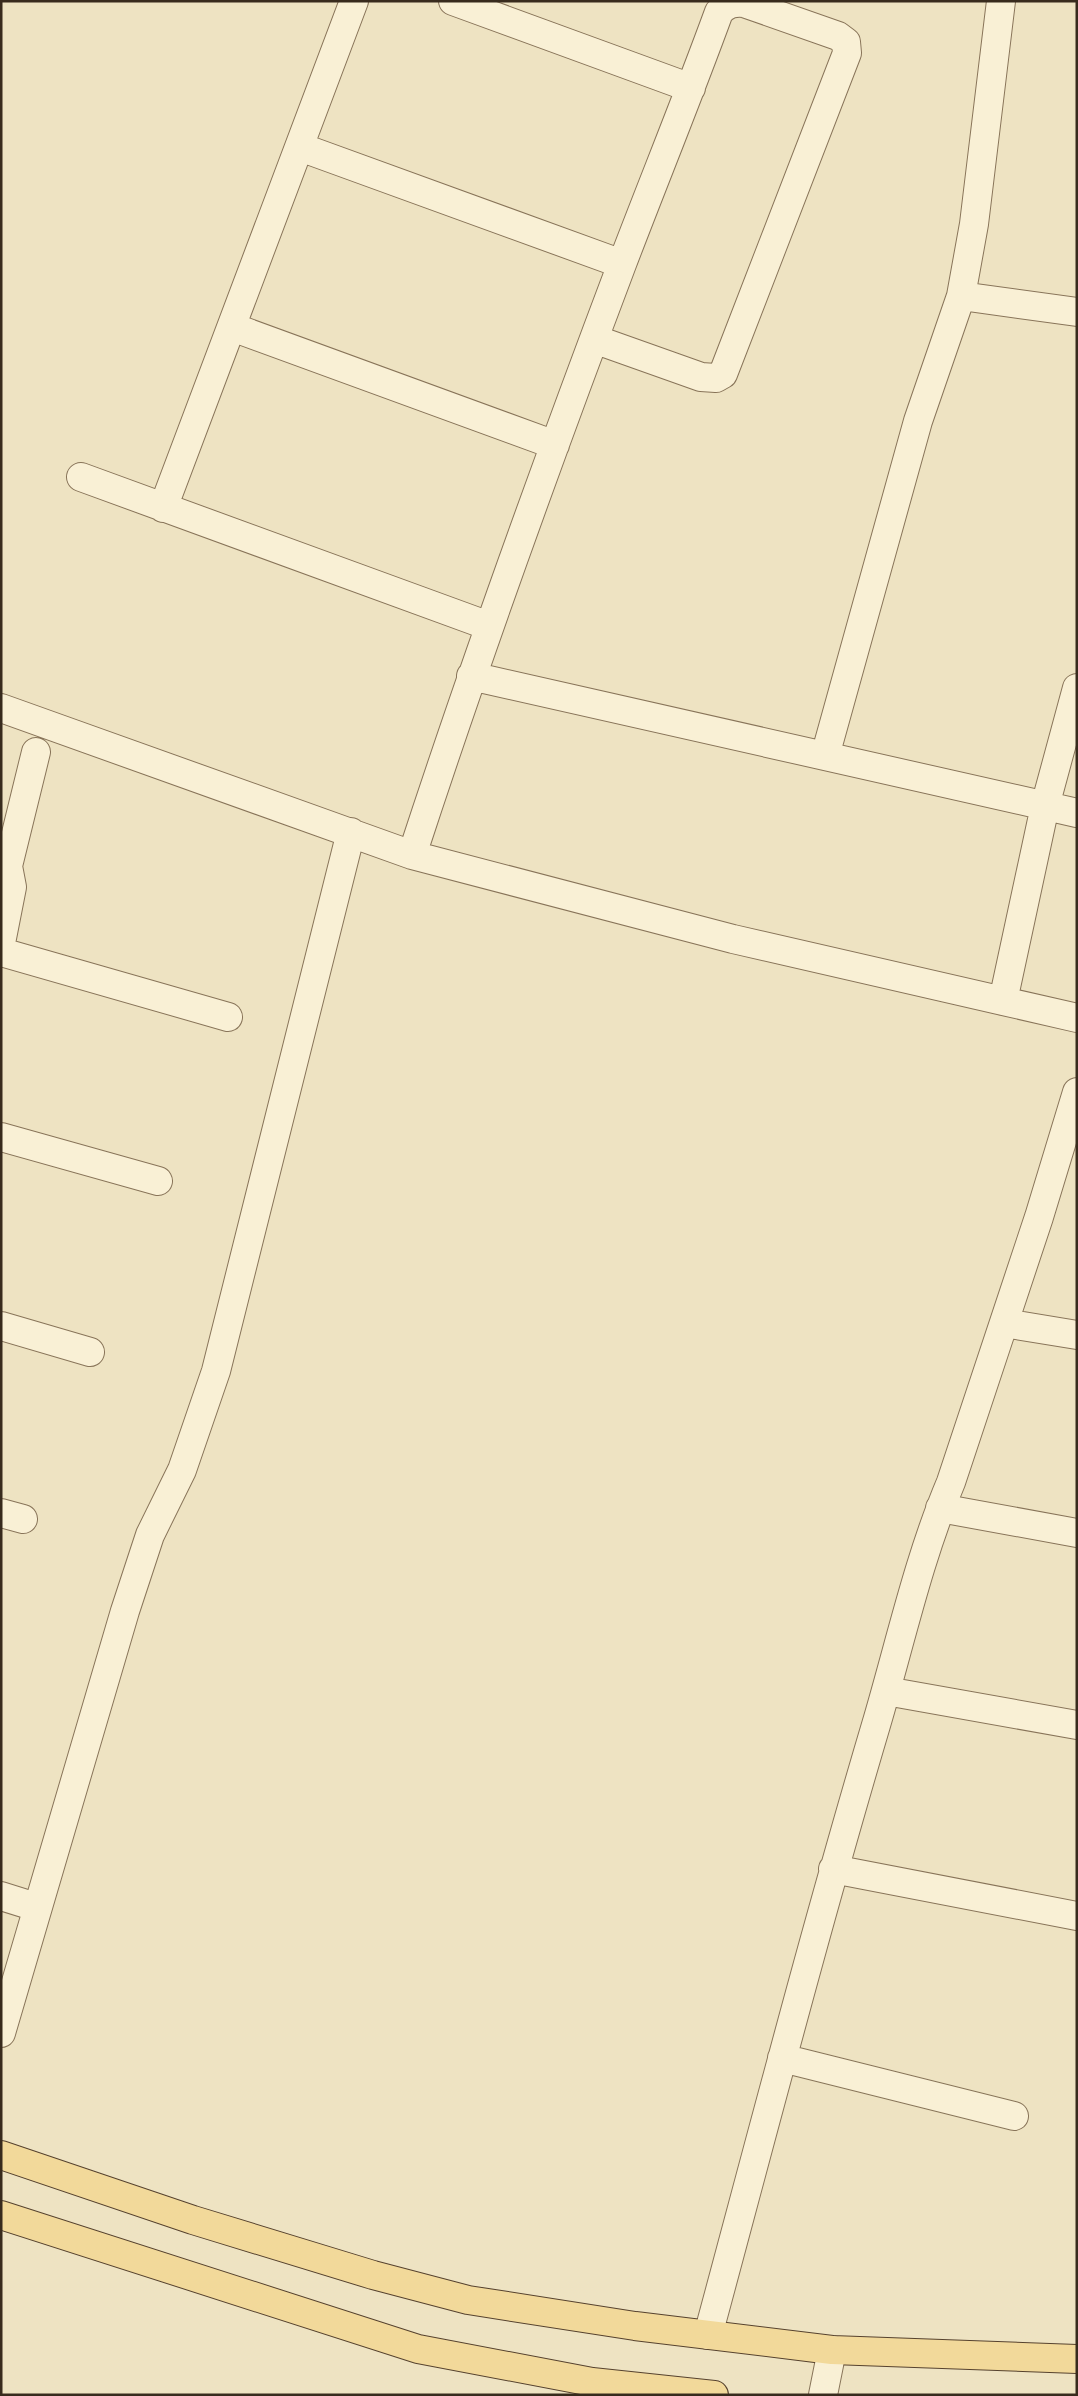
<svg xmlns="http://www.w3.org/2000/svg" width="1078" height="2396" font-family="Merriweather,serif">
<rect width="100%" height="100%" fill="#eee3c2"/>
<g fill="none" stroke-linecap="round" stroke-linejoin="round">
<g stroke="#887459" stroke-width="30">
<path id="street" d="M 453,1 L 691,88
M 300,147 L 622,264
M 961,296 L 1077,312
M 232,327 L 555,445
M 81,477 L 489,626
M 163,508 L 354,1
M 471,676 L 1077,813
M 1,708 L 412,855 L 733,939 L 1077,1018
M 825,756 L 918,421 L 961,296 L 974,224 L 1001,1
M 412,855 C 477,656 548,460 622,264 C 654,180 688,97 719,12 C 727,4 733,2 744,3 L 838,36 L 846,42 L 847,53 L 723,374 L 716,378 L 701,377 L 594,339
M 1,943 L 12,887 L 8,866 L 36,752
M 1,952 L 228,1017
M 1003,1001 L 1045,806 L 1077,688
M 1,1137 L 158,1181
M 1004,1323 L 1077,1335
M 1,1326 L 90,1352
M 940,1508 L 1077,1533
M 1,1513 L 23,1519
M 886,1691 L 1077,1725
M 833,1869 L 1077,1916
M 1,1896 L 36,1907
M 1,2033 L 125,1611 L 150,1535 L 182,1470 L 216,1371 L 351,832
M 782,2058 L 1014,2116
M 708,2335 C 763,2131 816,1927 876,1725 C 900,1644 918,1560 951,1482 L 1039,1217 L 1077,1092
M 823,2395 L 832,2350"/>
</g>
<g stroke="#56422e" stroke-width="30">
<path id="primary" d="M 1,2155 L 193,2220 L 373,2275 L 468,2300 L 635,2326 L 832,2350 L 1077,2359
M 1,2215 L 418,2349 L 592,2382 L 714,2395"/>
</g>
<use href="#street" stroke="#f9f0d5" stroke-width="28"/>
<use href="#primary" stroke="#f2d99a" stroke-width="28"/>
</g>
<rect width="1078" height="2396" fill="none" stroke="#382b1d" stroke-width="5"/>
</svg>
